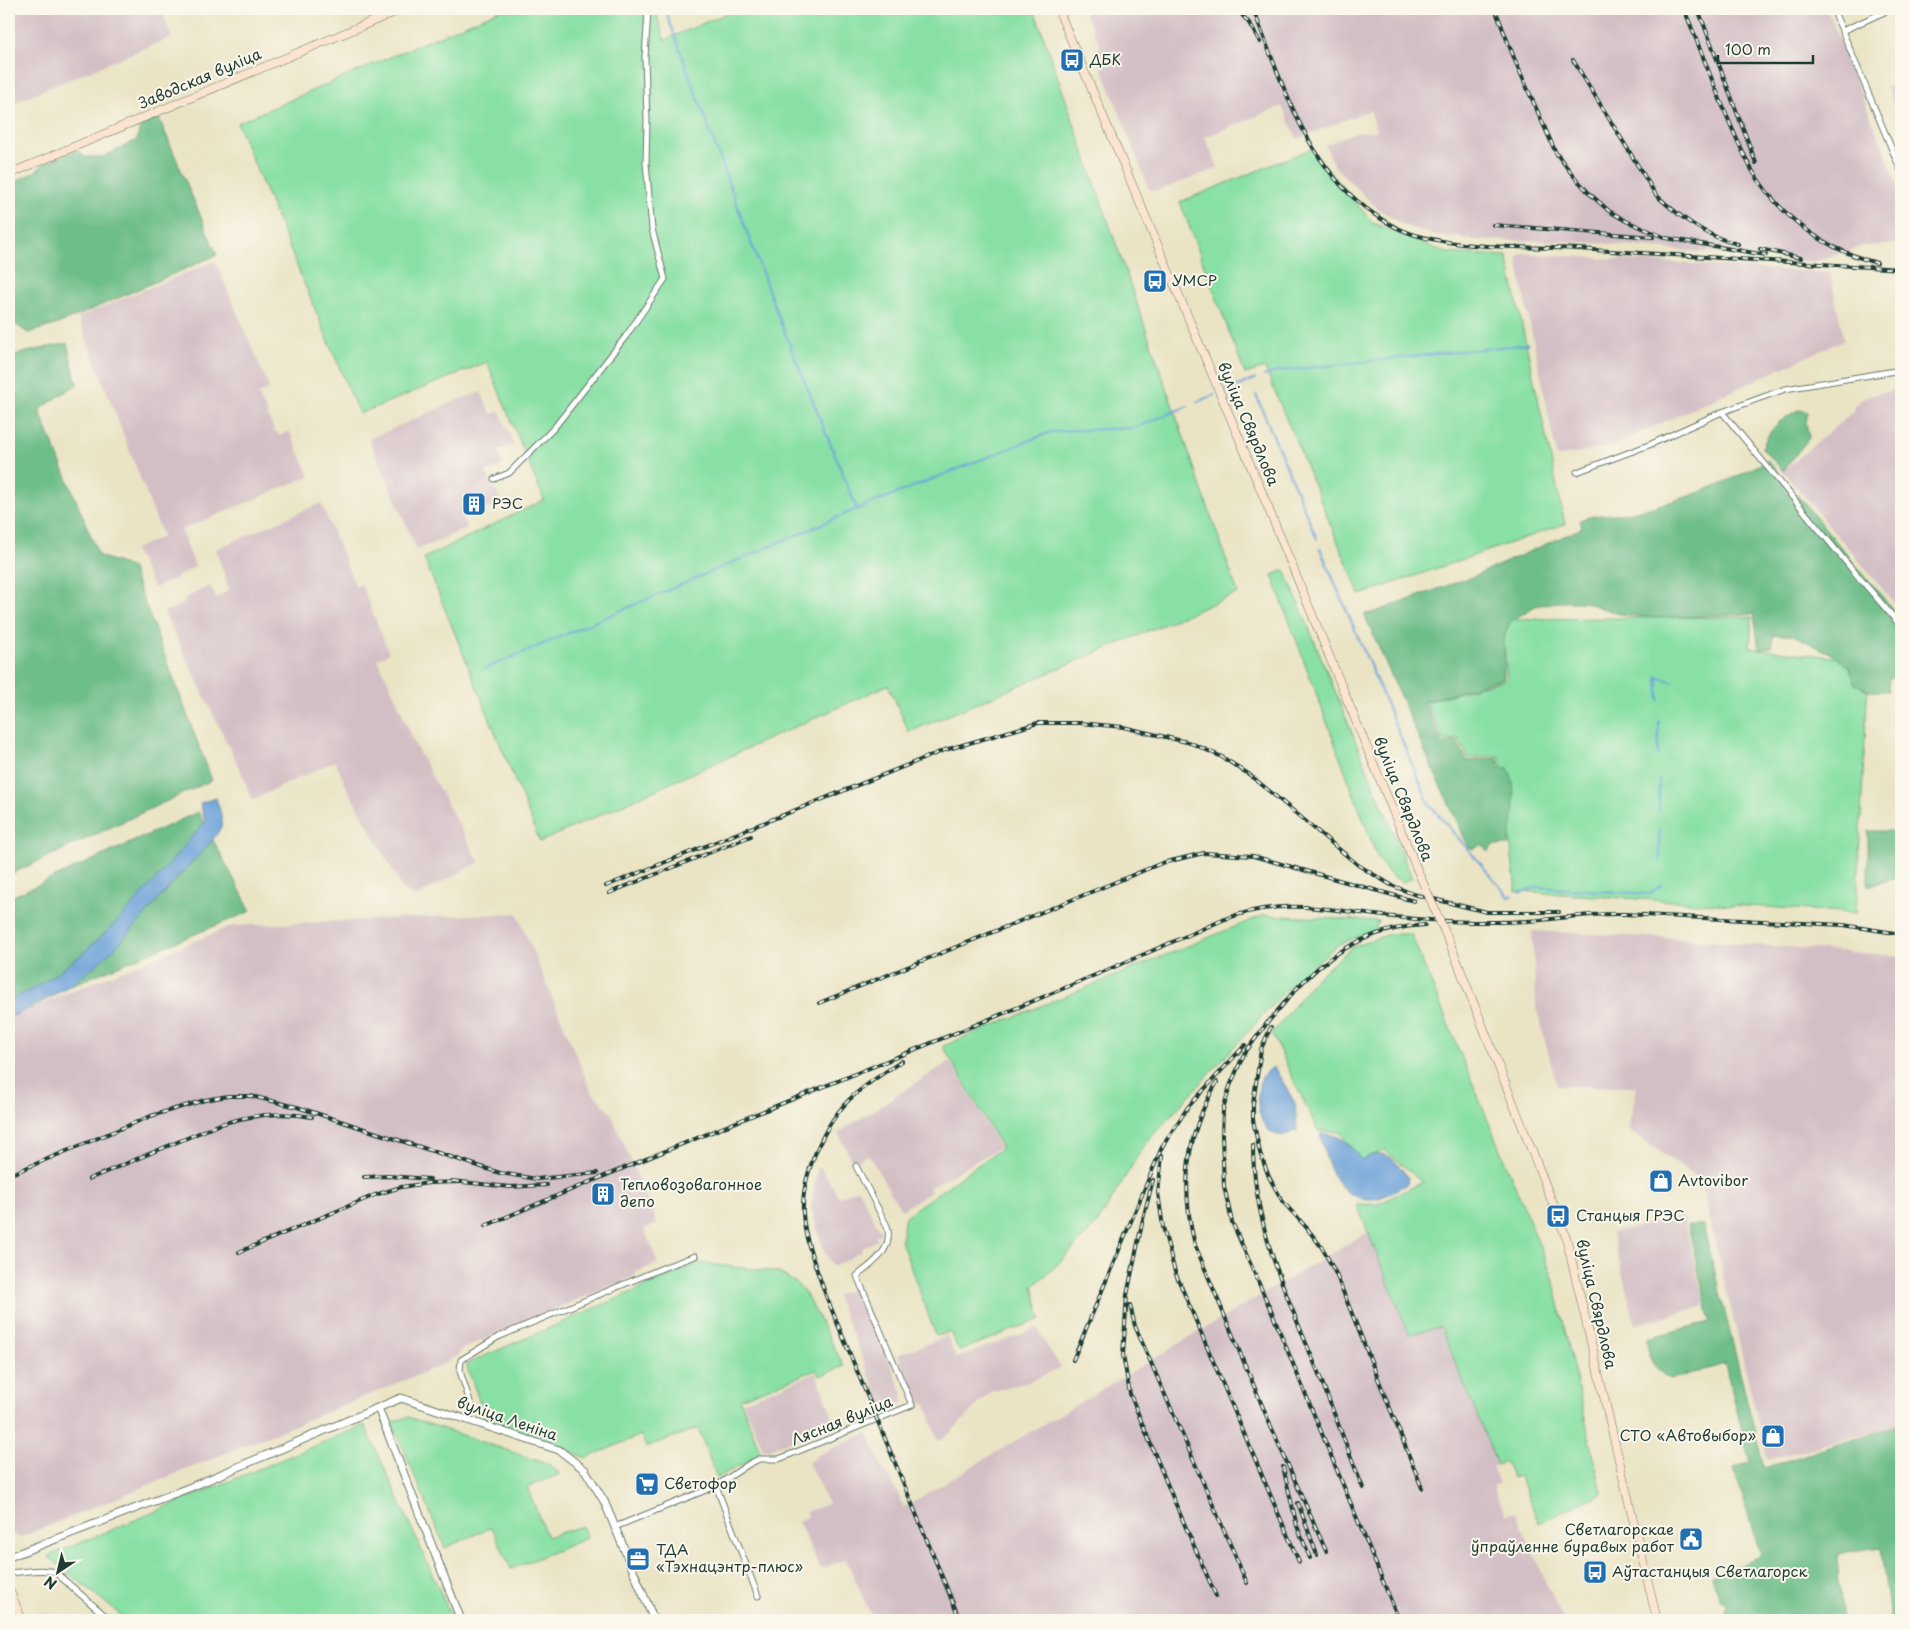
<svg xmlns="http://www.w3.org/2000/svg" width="1910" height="1629" font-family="'Playpen Sans',sans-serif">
<rect width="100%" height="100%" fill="#fbf7ec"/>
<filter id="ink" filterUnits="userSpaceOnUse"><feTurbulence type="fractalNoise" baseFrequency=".02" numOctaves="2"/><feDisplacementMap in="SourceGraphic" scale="10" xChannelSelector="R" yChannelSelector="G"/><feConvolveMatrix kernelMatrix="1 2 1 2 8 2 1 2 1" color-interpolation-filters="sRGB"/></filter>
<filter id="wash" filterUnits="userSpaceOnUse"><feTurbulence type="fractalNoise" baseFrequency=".0096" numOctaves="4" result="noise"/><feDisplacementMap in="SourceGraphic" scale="20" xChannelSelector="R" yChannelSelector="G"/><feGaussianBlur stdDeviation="1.12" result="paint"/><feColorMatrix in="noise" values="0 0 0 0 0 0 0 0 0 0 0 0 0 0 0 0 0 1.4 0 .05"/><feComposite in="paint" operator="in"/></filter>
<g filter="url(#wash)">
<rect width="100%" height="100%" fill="#eae4c5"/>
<path fill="#d2bec5" d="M 9,9 L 161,9 L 172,37 L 9,104 Z
M 1083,9 L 1827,9 L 1901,192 L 1901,244 L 1862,246 L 1814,262 L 1610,244 L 1560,241 L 1477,240 L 1435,235 L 1403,225 L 1377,208 L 1335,167 L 1325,145 L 1354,133 L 1377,131 L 1370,110 L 1297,139 L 1282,106 L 1205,137 L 1218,168 L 1157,191 L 1149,189 L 1095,50 L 1101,47 Z
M 1901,82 L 1901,124 L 1887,87 Z
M 1521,253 L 1830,273 L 1844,340 L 1611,446 L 1557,457 L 1517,260 Z
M 215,261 L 270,389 L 258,394 L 275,432 L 277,432 L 279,436 L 289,431 L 310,476 L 181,530 L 195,566 L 174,579 L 154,588 L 134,549 L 163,537 L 78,317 Z
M 1901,388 L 1901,611 L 1783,471 L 1855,410 L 1853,407 L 1864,397 Z
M 481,392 L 491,414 L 500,411 L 514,445 L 498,450 L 503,465 L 486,472 L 500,500 L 494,503 L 494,505 L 462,518 L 467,528 L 417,550 L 369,439 L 460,399 Z
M 321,503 L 356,587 L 361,584 L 389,653 L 377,659 L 391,687 L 416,747 L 479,862 L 415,897 L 404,891 L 346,786 L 335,761 L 252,800 L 244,778 L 164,612 L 185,603 L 183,599 L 210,586 L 216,598 L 229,590 L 216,549 Z
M 517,913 L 591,1091 L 611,1113 L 657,1224 L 644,1229 L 658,1263 L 636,1272 L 635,1276 L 499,1332 L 461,1350 L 459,1355 L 444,1364 L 21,1537 L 9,1533 L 9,1017 L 232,926 Z
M 1532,931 L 1669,938 L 1901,956 L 1901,1424 L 1767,1460 L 1700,1179 L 1628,1130 L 1637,1087 L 1557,1086 L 1536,1007 Z
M 950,1061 L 1000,1147 L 929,1188 L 931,1192 L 901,1210 L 868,1154 L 853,1163 L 838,1133 Z
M 820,1167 L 839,1197 L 858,1189 L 881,1233 L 875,1236 L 877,1240 L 861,1248 L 862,1251 L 833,1267 L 824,1251 L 811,1207 L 817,1169 Z
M 1683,1216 L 1705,1306 L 1635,1324 L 1612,1233 Z
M 1369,1231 L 1440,1327 L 1497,1465 L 1492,1467 L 1499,1483 L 1493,1486 L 1506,1515 L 1515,1512 L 1563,1620 L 873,1620 L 846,1559 L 820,1569 L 798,1521 L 807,1517 L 806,1512 L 828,1504 L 808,1462 L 816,1458 L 815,1456 L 868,1433 L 884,1472 L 887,1471 L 904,1507 Z
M 858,1287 L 904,1396 L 903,1403 L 884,1410 L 836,1295 Z
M 1038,1328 L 1047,1346 L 1061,1367 L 1029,1382 L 990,1392 L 945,1438 L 938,1441 L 925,1402 L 919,1404 L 898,1355 L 947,1336 L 956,1358 Z
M 816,1373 L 834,1420 L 805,1431 L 806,1435 L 764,1451 L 743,1402 Z"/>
<path fill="#88e0a5" stroke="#548e6c" d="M 502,9 L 655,9 L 665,40 L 736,9 L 1034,9 L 1238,593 L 909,732 L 888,685 L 540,842 L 424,558 L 544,500 L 487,362 L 359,414 L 237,123 Z
M 1311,149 L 1373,223 L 1447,253 L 1507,256 L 1565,524 L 1360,595 L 1265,368 L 1245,374 L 1180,202 Z
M 1285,570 L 1412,878 L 1403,882 L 1391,876 L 1378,859 L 1272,575 Z
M 1752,617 L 1750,648 L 1869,661 L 1856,913 L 1516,891 L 1500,756 L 1468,758 L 1458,738 L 1444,742 L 1425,702 L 1507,679 L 1502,619 Z
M 1264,915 L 1378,921 L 1375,930 L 1337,945 L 1289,987 L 1145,1144 L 1097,1224 L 1052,1270 L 1033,1286 L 1041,1319 L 959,1351 L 950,1332 L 936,1336 L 901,1241 L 905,1216 L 1002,1148 L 943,1046 Z
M 1390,934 L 1411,934 L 1553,1278 L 1602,1493 L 1539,1523 L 1519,1476 L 1513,1478 L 1505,1461 L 1497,1465 L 1441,1327 L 1409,1334 L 1357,1205 L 1378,1204 L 1423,1182 L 1384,1150 L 1362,1160 L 1339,1132 L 1318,1131 L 1272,1034 L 1314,980 L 1352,947 Z
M 699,1263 L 778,1272 L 796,1283 L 807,1296 L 844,1366 L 820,1376 L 816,1370 L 740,1399 L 761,1454 L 717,1478 L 698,1428 L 646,1447 L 641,1435 L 586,1458 L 486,1420 L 466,1364 Z
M 408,1417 L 548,1464 L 560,1474 L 527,1487 L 547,1537 L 582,1526 L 587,1538 L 511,1569 L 492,1527 L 445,1548 L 392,1422 Z
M 365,1425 L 453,1620 L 127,1620 L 48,1556 Z"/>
<path fill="#6ebe8a" stroke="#467e5f" d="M 159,118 L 217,255 L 58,324 L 28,333 L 12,322 L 9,317 L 9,185 L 36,171 L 44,163 L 78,150 L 85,157 L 103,157 L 137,140 L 140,125 Z
M 67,343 L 77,384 L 39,410 L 99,556 L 131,567 L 212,780 L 9,875 L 9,356 Z
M 1799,410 L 1808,412 L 1806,422 L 1809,438 L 1783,471 L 1762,448 C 1771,427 1779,420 1799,410 Z
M 1768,460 L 1901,619 L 1901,677 L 1889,678 L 1888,691 L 1870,691 L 1855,684 L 1850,668 L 1832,654 L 1793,635 L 1773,635 L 1772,647 L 1759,649 L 1754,614 L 1654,618 L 1619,614 L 1584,602 L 1556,602 L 1535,606 L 1510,622 L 1504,637 L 1504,678 L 1423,702 L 1443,745 L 1456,740 L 1467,761 L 1498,758 L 1499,767 L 1508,768 C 1519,787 1512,824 1509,845 L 1493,845 L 1488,852 L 1482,844 L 1474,849 L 1469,848 L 1420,741 L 1364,614 L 1372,613 L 1477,575 L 1582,528 L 1580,520 C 1598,512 1618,516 1636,511 C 1684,500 1726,484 1768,460 Z
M 198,812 L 251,911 L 9,1011 L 9,898 Z
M 1868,831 L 1901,831 L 1901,877 L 1868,886 Z
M 1688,1225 L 1703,1225 L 1764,1468 L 1901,1424 L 1901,1620 L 1890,1620 L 1881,1548 L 1838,1554 L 1837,1560 L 1843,1620 L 1725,1620 L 1726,1604 L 1719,1600 L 1712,1576 L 1761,1557 L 1734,1468 L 1750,1462 L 1725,1364 L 1671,1379 C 1652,1367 1648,1360 1647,1338 L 1710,1322 Z"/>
<path fill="#6ca2d9" stroke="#467086" d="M 216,798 C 218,805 223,817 222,824 C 219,837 192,861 183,872 C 155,902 129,937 97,964 C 71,987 41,1004 9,1018 L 9,1000 C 89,966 149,886 205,822 L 200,803 Z
M 1274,1067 L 1295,1103 L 1297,1130 C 1292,1133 1284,1137 1278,1135 C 1256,1131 1253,1088 1264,1074 C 1267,1070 1271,1069 1274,1067 Z
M 1320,1134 C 1343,1134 1348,1143 1362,1160 C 1385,1146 1394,1159 1408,1177 L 1407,1185 C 1396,1188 1385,1198 1374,1199 C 1336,1201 1327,1164 1320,1134 Z"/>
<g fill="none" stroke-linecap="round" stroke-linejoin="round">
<path stroke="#6ca2d9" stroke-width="2" d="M 667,15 L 778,316 L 857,509
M 1264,376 L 1279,371 L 1528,344
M 1225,391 L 1255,379
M 1256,395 L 1317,539
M 1197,402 L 1214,395
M 1320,548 L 1429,804 L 1509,897 L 1512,896
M 485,669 L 857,509 L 1051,432 L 1078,430 L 1134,428 L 1188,406
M 1659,700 L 1657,677 L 1674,682
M 1658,756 L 1659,721
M 1659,779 L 1659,811
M 1659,829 L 1660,860
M 1520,893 L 1537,887 L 1650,894 L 1661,885"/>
</g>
</g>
<g filter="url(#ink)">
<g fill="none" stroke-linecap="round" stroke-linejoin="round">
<g stroke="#667767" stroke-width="7">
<path id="minor" d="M 1833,9 L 1901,171
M 1842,31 L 1891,9
M 1722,412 L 1850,567 L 1901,626
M 1577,472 L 1649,445 L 1722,412 L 1785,389 L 1901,370
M 494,479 L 509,473 L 554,428 L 626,336 L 665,279 L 652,229 L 646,163 L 647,121 L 645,57 L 648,11 L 655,9
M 468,1419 L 472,1408 L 460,1371 L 461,1360 L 498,1337 L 665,1267 L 695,1256
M 716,1486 L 758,1596
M 615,1527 L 716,1486 L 749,1464 L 759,1459 L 779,1459 L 912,1405 L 857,1276 C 873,1263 894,1250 887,1226 L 856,1166
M 9,1573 C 24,1572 41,1568 55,1572 L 110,1620"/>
</g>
<g stroke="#667767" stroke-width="9">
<path id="tertiary" d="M 378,1408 L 461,1620
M 9,1557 L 191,1487 L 401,1398 L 559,1450 L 585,1470 L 604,1501 L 654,1620"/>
</g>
<g stroke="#667767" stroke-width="9">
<path id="secondary" d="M 1058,9 L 1258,483 L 1416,867
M 9,174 L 402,9
M 1451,946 L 1566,1237 L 1657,1620
M 9,1589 L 22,1620"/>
</g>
<use href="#minor" stroke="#fff" stroke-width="5"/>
<use href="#tertiary" stroke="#fff" stroke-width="7"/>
<use href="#secondary" stroke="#fce5d0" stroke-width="8"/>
<g stroke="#1f3d34" stroke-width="4">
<path id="rail" d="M 1237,9 L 1249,23 L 1260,42
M 1253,9 C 1279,74 1301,151 1355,199 C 1373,215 1396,230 1419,236 C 1471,250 1525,246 1578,249 C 1686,256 1794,262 1901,269
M 1495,9 L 1516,63 L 1556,153 L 1572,174 L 1589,193 L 1609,211 L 1626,221 L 1666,238 L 1766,255
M 1684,9 C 1696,38 1707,68 1719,97 C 1729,121 1739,147 1752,170 C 1780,217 1824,249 1877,263
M 1698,9 L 1756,163
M 1573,60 L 1656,195 C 1680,217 1706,237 1738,244
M 1493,225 L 1653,237
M 1760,249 L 1801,258
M 606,886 L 945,750 L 1038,723 L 1080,723 L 1123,727 L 1191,743 L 1222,757 L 1250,775 L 1358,865 L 1391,885 L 1413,894 L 1487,912 L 1559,912
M 609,893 L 751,836
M 819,1003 L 1162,863 L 1204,853 L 1253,856 L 1414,901
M 1270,1019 L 1244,1054 L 1230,1086 L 1223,1110 L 1222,1136 L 1224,1186 L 1232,1222 L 1272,1313 L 1399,1620
M 1266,1024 C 1280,1009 1292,992 1307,978 C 1340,946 1379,927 1425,925
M 1271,1027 L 1261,1049 L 1253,1104 L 1253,1120 L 1260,1153 L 1269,1177 L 1283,1202 L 1306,1227 L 1323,1249 L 1336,1274 L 1422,1488
M 902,1061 C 885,1072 867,1083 852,1097 C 824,1123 801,1176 803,1214 C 805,1243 817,1269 826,1296 L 960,1620
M 1217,1082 C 1186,1135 1180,1186 1195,1245 L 1269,1422 L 1326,1551
M 1253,1145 C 1253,1225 1286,1294 1316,1367 C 1332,1407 1347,1448 1363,1488
M 1162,1156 L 1158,1193 L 1163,1227 L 1175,1272 L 1299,1562
M 9,1175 L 151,1116 L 205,1100 L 228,1096 L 251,1096 L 297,1107 L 500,1173 L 537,1179 L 597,1173
M 364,1177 L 389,1176 L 430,1179
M 89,1179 L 218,1125 C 249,1115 279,1111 312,1117
M 1153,1180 L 1143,1219 L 1127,1295 L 1123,1355 L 1130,1394 L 1173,1498 L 1216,1596
M 452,1181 L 510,1187 L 547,1185
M 485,1226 C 731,1121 981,1027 1225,919 C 1279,899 1320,908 1375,915 C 1411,919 1448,922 1484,922 C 1503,922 1522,922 1541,920 C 1570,917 1594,913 1624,914 L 1843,925 L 1901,934
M 239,1252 L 375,1195 L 401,1187 L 429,1183 L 459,1182
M 1130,1305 L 1135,1326 L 1247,1583
M 1073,1360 L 1162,1147 L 1188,1107 L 1245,1045
M 1283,1467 L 1297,1526 L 1310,1558
M 1298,1503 L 1317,1555"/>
</g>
<use href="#rail" stroke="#fbf7ec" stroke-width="2" stroke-dasharray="5.5" stroke-linecap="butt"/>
<g stroke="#667767" stroke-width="9" stroke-linecap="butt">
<path id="secondary-bridge" d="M 1416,867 L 1451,946"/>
</g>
<use href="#secondary-bridge" stroke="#fce5d0" stroke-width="8"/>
</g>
</g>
<defs>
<g id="bus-square" transform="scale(1.25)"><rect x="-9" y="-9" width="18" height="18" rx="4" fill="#1f6fb2" stroke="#fbf7ec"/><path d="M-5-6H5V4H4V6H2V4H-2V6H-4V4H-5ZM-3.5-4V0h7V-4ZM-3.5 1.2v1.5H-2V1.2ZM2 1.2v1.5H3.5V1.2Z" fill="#fff"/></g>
<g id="building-square" transform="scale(1.25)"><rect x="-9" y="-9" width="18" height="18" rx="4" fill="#1f6fb2" stroke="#fbf7ec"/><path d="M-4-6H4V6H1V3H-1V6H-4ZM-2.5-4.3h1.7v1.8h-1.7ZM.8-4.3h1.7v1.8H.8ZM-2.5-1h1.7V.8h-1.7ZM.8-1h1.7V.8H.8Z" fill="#fff"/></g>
<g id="shop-square" transform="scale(1.25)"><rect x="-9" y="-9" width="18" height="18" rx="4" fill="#1f6fb2" stroke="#fbf7ec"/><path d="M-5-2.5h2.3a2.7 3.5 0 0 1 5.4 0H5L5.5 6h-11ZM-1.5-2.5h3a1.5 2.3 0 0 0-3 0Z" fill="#fff"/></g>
<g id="supermarket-square" transform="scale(1.25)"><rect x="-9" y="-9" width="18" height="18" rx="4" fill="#1f6fb2" stroke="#fbf7ec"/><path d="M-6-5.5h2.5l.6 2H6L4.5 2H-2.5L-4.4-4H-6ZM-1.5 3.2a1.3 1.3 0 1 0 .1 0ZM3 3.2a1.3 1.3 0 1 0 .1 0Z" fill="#fff"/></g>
<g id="civic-square" transform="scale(1.25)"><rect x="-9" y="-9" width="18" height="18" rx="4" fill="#1f6fb2" stroke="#fbf7ec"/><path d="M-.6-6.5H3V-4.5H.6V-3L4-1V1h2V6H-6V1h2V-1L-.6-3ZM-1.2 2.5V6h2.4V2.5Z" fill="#fff"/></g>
<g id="office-square" transform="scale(1.25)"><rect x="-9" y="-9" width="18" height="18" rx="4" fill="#1f6fb2" stroke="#fbf7ec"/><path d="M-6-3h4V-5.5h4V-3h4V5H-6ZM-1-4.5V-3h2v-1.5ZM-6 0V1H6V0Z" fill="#fff"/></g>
</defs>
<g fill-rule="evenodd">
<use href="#bus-square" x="1072" y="60"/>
<use href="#bus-square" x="1155" y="281"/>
<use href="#building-square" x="474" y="504"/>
<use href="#shop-square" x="1661" y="1181"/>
<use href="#building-square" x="603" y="1194"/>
<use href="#bus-square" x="1558" y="1216"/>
<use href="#shop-square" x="1773" y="1436"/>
<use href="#supermarket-square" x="647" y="1484"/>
<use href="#civic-square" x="1691" y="1539"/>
<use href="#office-square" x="638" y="1559"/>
<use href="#bus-square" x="1595" y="1572"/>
</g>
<g text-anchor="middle" stroke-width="4" stroke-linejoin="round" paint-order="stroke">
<g font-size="15" fill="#1f3d34" stroke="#fbf7ec" text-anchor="start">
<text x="1090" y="65">ДБК</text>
<text x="1172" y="286">УМСР</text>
<text x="492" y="509">РЭС</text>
<text x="1678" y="1186">Avtovibor</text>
<text x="620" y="1190">Тепловозовагонное<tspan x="620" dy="17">депо</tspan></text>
<text x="1576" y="1221">Станцыя ГРЭС</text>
<text x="1756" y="1441" text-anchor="end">СТО «Автовыбор»</text>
<text x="664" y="1489">Светофор</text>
<text x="1674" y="1535" text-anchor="end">Светлагорскае<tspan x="1674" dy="17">ўпраўленне буравых работ</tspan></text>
<text x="656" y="1555">ТДА<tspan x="656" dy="17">«Тэхнацэнтр-плюс»</tspan></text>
<text x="1612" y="1577">Аўтастанцыя Светлагорск</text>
</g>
<g font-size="15" fill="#1f3d34" stroke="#fbf7ec">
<text transform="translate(200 79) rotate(-23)" y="5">Заводская вуліца</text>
<text transform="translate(1248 424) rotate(67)" y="5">вуліца Свярдлова</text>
<text transform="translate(1403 799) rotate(68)" y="5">вуліца Свярдлова</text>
<text transform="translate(1596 1304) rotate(77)" y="5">вуліца Свярдлова</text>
<text transform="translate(507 1419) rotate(19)" y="5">вуліца Леніна</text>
<text transform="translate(842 1421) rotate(-22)" y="5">Лясная вуліца</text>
</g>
</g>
<rect width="1910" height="1629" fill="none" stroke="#fbf7ec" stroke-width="30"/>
<g transform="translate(58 1572) rotate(215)" stroke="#fbf7ec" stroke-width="4" paint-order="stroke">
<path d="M0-4L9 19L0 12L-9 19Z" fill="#1f3d34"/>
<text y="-8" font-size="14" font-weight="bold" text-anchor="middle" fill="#1f3d34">N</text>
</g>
<path d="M1718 55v8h95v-8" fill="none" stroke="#1f3d34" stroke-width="2.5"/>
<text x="1725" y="55" font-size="15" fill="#1f3d34" stroke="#fbf7ec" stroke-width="4" paint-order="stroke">100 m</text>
</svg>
